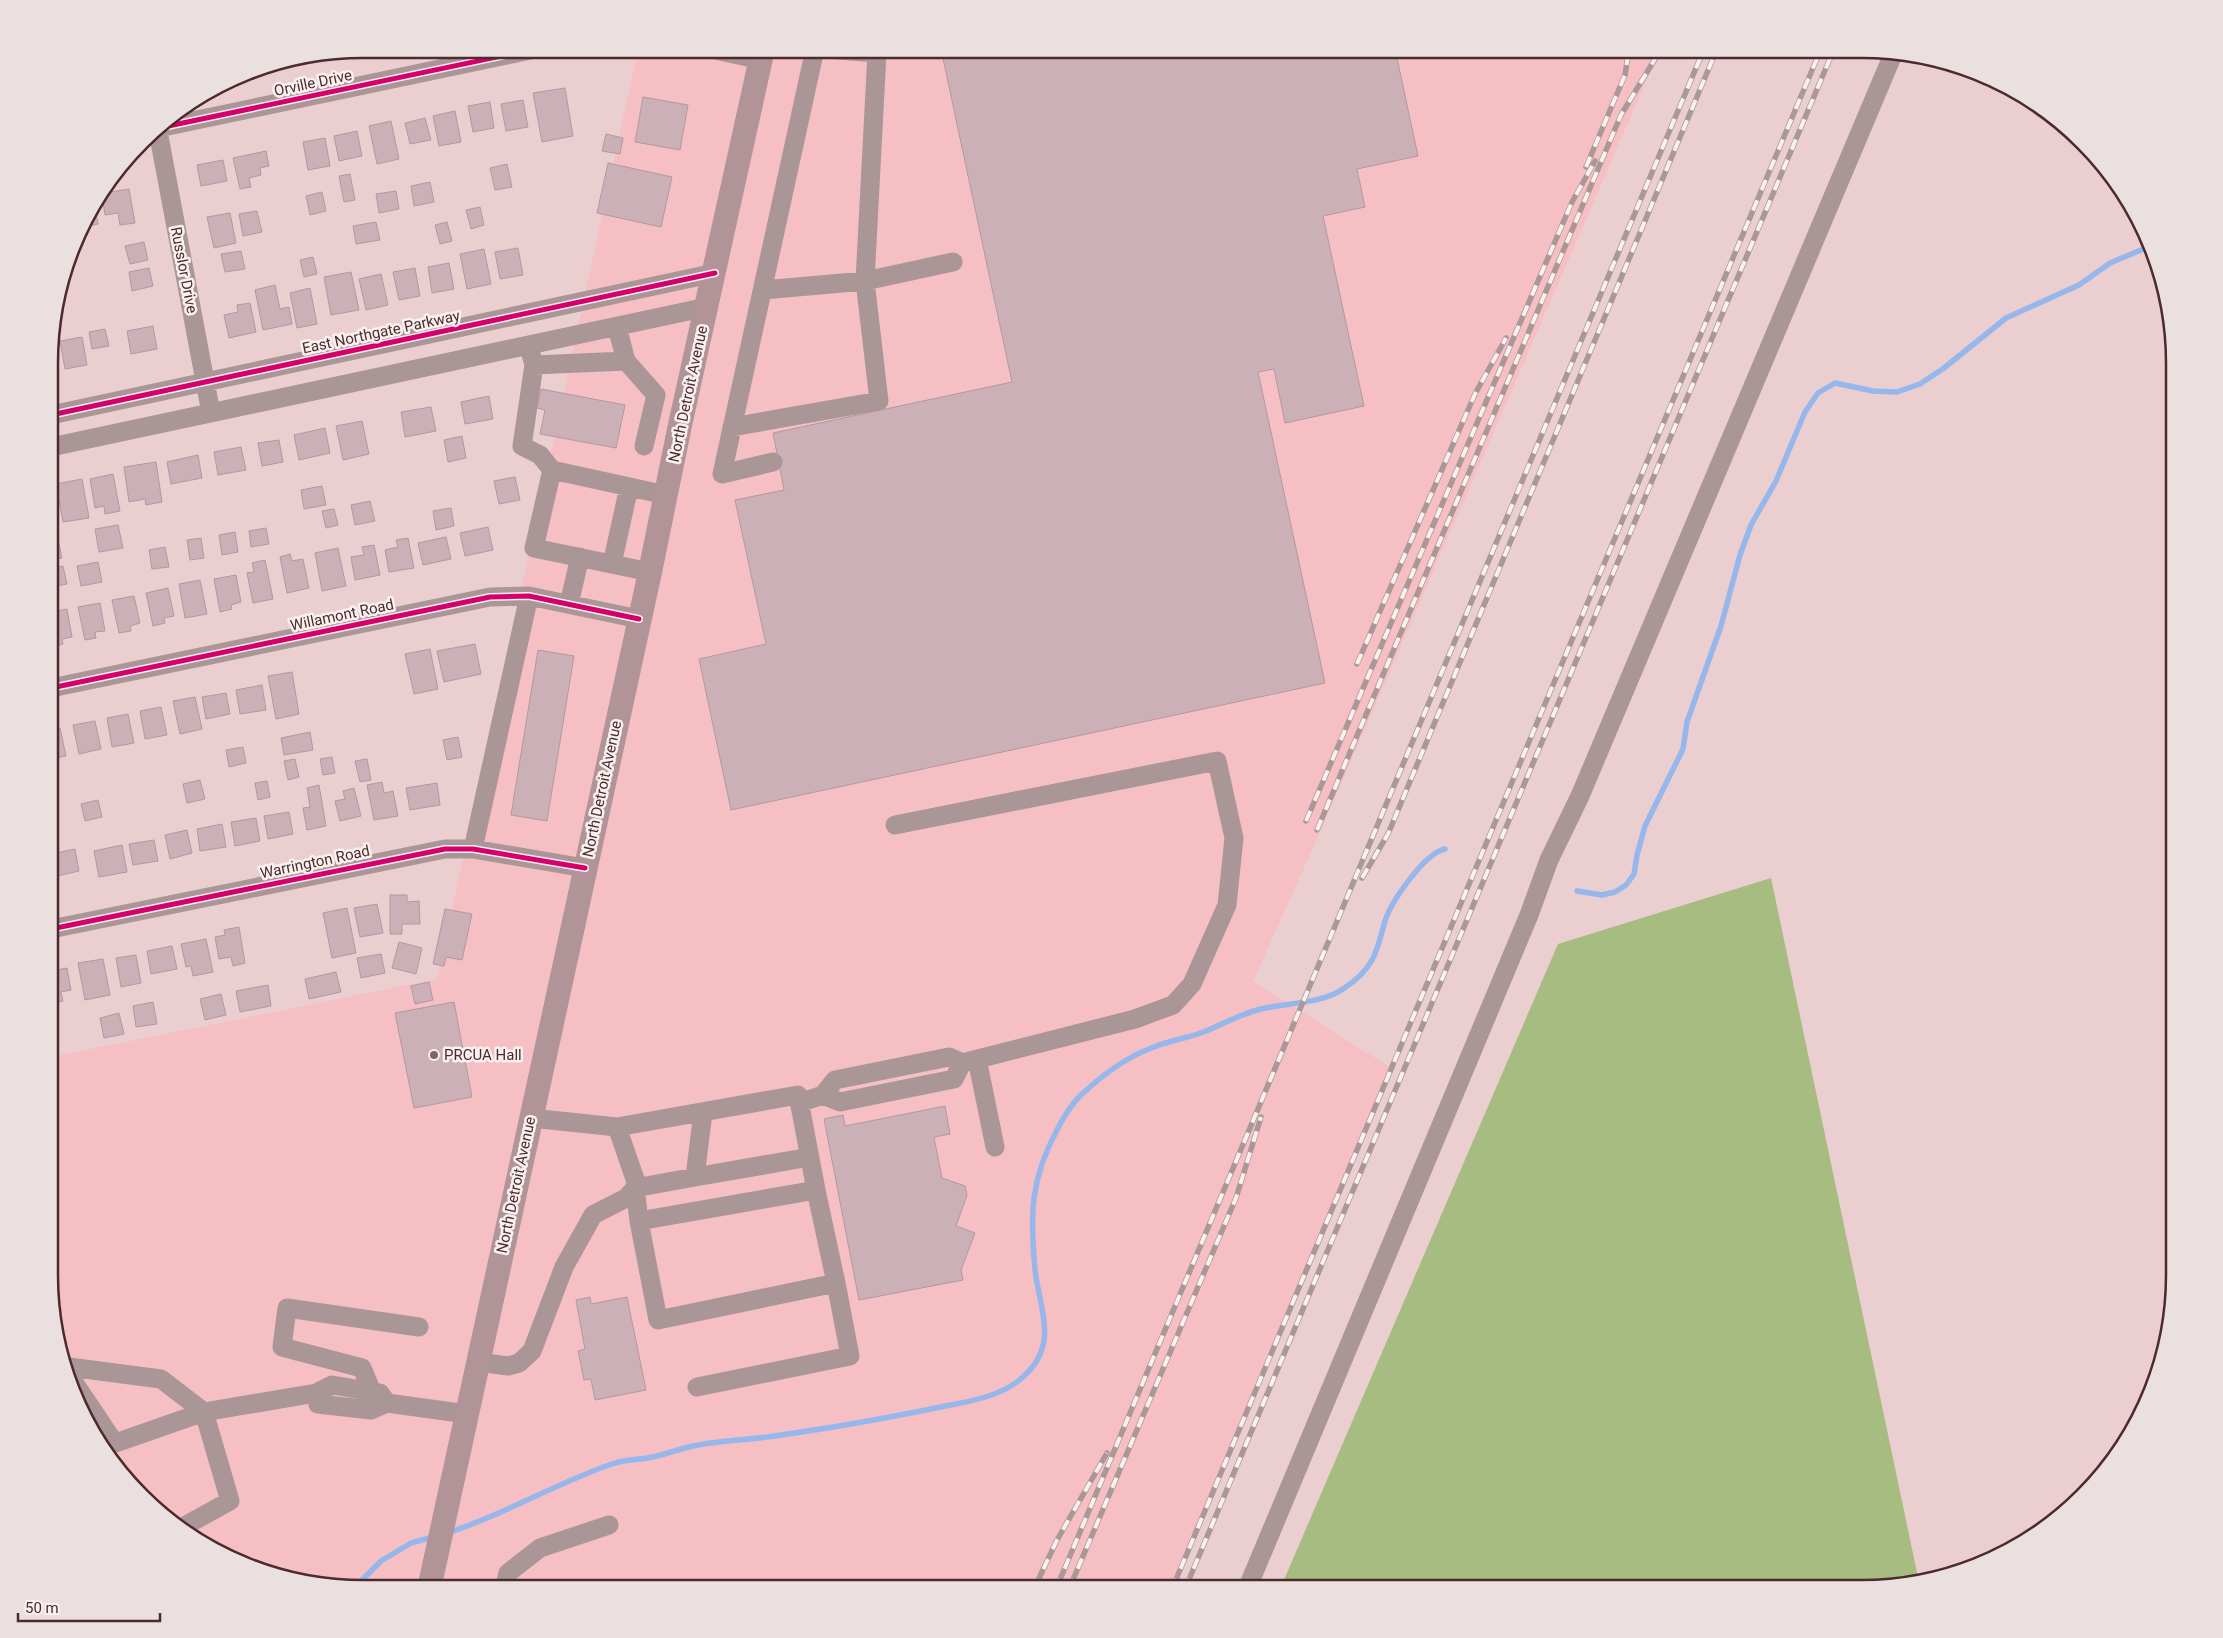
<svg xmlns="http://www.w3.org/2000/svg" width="2223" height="1638" font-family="Roboto,sans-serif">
<rect width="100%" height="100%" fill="#ebced0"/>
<path fill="#f6bfc3" d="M 638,49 L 1660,49 L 1321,830 L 1253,981 L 1391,1068 L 1172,1589 L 342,1589 L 242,1566 L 171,1524 L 91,1432 L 51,1317 L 51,1057 L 437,979 Z"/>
<path fill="#a7bc81" d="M 1771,878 L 1919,1582 L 1861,1589 L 1280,1589 L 1558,944 Z"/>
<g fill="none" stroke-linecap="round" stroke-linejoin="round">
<path stroke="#95b7eb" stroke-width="5.5" d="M 1577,891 L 1602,895 L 1615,892 L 1626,885 L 1634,874 L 1637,855 L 1645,826 L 1683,749 L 1687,722 L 1721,626 L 1740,555 L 1751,525 L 1776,481 L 1805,412 L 1818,393 L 1835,383 L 1873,391 L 1897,392 L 1920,384 L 1944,368 L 2006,318 L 2079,285 L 2110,263 L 2148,247
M 447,1533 C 504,1515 556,1483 612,1464 C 625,1459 639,1460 653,1457 C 666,1454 679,1449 693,1446 C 722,1440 752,1440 781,1435 C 831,1428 881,1419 931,1409 C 963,1402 1002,1399 1026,1374 C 1059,1342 1039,1307 1035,1270 C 1030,1215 1030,1180 1057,1130 C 1063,1118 1070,1106 1080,1096 C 1101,1076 1126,1057 1154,1047 C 1171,1040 1189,1038 1206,1031 C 1223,1024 1239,1015 1257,1010 C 1282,1003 1322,1004 1343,989 C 1354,982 1366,971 1372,960 C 1379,947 1381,934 1385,921 C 1392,900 1425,853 1445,849
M 353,1589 L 381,1561 L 411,1543 L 433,1537"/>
</g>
<path fill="#cbb0b7" stroke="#b3989f" d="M 941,49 L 1395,49 L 1418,156 L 1357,169 L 1365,207 L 1323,216 L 1364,406 L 1285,423 L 1274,369 L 1258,372 L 1325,683 L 731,810 L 699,659 L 766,644 L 735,500 L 784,490 L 773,433 L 1012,382 Z
M 565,88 L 573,136 L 542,142 L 533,93 Z
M 643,97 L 688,105 L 680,150 L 635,142 Z
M 523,100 L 528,127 L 506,131 L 501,104 Z
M 490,102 L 494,128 L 473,132 L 468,106 Z
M 455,111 L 461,142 L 439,146 L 433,116 Z
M 425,118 L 431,140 L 410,144 L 405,123 Z
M 391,121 L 399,159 L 377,164 L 369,126 Z
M 357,131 L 362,156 L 339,161 L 334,136 Z
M 606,134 L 623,138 L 620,154 L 602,151 Z
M 325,138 L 330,166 L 308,170 L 303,142 Z
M 266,151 L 269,166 L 260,168 L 261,175 L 249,178 L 251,187 L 240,189 L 233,158 Z
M 223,160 L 227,181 L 201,186 L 197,165 Z
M 608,163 L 672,177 L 661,227 L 597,213 Z
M 507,164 L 512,187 L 495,190 L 490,168 Z
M 350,174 L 355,200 L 344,202 L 339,176 Z
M 430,182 L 434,202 L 414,206 L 411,186 Z
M 129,189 L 135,223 L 120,225 L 118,213 L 105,215 L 102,196 L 104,193 Z
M 396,191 L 399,209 L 379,213 L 376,194 Z
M 322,192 L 326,211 L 310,215 L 306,196 Z
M 95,206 L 98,224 L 80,228 L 81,223 Z
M 480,207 L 484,225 L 471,229 L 466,210 Z
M 257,211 L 262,232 L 243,236 L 239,214 Z
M 230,213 L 236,243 L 214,248 L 207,217 Z
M 376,222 L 380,240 L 356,244 L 353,226 Z
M 447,222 L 452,241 L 440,244 L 435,225 Z
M 144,242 L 148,260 L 130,264 L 125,246 Z
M 518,248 L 523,275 L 500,279 L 495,252 Z
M 484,249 L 491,284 L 467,289 L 460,254 Z
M 241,251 L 245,269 L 225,272 L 221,254 Z
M 313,257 L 317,274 L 304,277 L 300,260 Z
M 449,263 L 454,289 L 432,293 L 428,267 Z
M 149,268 L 153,286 L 132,291 L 129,272 Z
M 415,268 L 420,296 L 399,300 L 393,272 Z
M 351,272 L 359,310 L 331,315 L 324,277 Z
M 381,274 L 388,305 L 366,310 L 359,279 Z
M 275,285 L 280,309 L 289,307 L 292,324 L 263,330 L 255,290 Z
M 310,288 L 317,324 L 297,328 L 290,293 Z
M 250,303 L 256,332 L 229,338 L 224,315 L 238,312 L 237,305 Z
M 153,326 L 157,349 L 131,354 L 127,331 Z
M 105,329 L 109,346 L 92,349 L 89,332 Z
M 82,337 L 87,365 L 65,369 L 60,341 Z
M 541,389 L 625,405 L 616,448 L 540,434 L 545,410 L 537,408 Z
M 489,396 L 493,419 L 465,424 L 461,402 Z
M 431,407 L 436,431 L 405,437 L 401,412 Z
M 362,421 L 369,454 L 343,460 L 336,426 Z
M 325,428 L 330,453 L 299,460 L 294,435 Z
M 462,436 L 466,458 L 448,462 L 444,440 Z
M 279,440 L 283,462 L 262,466 L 258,443 Z
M 241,447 L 246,470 L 218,475 L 214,452 Z
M 198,455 L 202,478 L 171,484 L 167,462 Z
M 156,462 L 162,502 L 146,505 L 145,499 L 129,502 L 124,467 Z
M 113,474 L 120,511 L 105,514 L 104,506 L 95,508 L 90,479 Z
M 515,477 L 520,500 L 499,504 L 494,481 Z
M 82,479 L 89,518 L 63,522 L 56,484 Z
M 322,486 L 326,505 L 304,509 L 301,490 Z
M 370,501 L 375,521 L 355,525 L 351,505 Z
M 451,508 L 454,526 L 436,530 L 433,511 Z
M 334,509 L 338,525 L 326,528 L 322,511 Z
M 118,525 L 123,548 L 99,552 L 95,529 Z
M 488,527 L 493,550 L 465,556 L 460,533 Z
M 266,528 L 269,544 L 251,547 L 249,531 Z
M 235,532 L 238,552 L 222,555 L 219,535 Z
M 57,535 L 62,558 L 51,560 L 51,536 Z
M 446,537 L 451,559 L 423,565 L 418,543 Z
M 201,538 L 204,558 L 190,560 L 187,540 Z
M 408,538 L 414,568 L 389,572 L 385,550 L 398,547 L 396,540 Z
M 374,545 L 380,575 L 355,580 L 351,557 L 364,555 L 362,547 Z
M 165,547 L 169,567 L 152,569 L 149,550 Z
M 338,548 L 346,586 L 322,591 L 315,553 Z
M 290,554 L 292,561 L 303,559 L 309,588 L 287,593 L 280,557 Z
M 265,560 L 273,599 L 253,603 L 247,573 L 254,572 L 252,563 Z
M 98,562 L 102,582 L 81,586 L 77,566 Z
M 63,566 L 67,584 L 51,587 L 51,569 Z
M 236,575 L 241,602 L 231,605 L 232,609 L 220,612 L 214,579 Z
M 200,580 L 207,614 L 185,618 L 179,584 Z
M 168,588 L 174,616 L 164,618 L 165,623 L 153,626 L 146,593 Z
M 134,596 L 140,623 L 130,626 L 131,631 L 119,633 L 112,600 Z
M 100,603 L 105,631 L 95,632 L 96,638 L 85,640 L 78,607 Z
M 67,609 L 72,637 L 62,639 L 63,644 L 51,647 L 51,612 Z
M 475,644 L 481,674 L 444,682 L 437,651 Z
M 430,649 L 438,689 L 414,694 L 405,654 Z
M 538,650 L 574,656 L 547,821 L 511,815 Z
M 292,672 L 299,714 L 276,719 L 268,676 Z
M 262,685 L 266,710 L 240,714 L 236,690 Z
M 226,693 L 230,714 L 206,719 L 202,697 Z
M 195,697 L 202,729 L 180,734 L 173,701 Z
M 161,707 L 167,735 L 145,739 L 140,711 Z
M 128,714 L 134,743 L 112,747 L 107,718 Z
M 95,721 L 101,749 L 79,754 L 73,725 Z
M 60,728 L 66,756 L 51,759 L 51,729 Z
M 310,732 L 313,750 L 284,755 L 281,738 Z
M 458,737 L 462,757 L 447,760 L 443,740 Z
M 243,747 L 246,763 L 229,767 L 226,750 Z
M 332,757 L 335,773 L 323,775 L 320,759 Z
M 295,759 L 299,777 L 288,780 L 284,761 Z
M 367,759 L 371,780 L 360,782 L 355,761 Z
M 200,780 L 205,799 L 187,803 L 183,784 Z
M 267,781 L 270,797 L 258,800 L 255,783 Z
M 382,782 L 384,793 L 393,791 L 398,816 L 374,820 L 367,785 Z
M 437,783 L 440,805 L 410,810 L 406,788 Z
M 319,785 L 326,826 L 307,830 L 303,808 L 310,807 L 307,788 Z
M 354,788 L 361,816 L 340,821 L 335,801 L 345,799 L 343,791 Z
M 98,800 L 102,817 L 85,821 L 81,804 Z
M 289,812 L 293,834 L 268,839 L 264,816 Z
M 256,818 L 260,841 L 235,846 L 231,822 Z
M 222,824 L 226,847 L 200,851 L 197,829 Z
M 187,830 L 192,853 L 170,859 L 165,835 Z
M 154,840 L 158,861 L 133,865 L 129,844 Z
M 122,845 L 127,872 L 99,877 L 94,851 Z
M 75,849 L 79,871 L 53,877 L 55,885 L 51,886 L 51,854 Z
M 390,895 L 407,895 L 407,902 L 419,901 L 420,924 L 402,924 L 402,934 L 390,934 Z
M 377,904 L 383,933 L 360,937 L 354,908 Z
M 347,908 L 356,953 L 332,958 L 323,913 Z
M 445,909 L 472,914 L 462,960 L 446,957 L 444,966 L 433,964 Z
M 239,927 L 245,963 L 233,966 L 231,957 L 219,959 L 215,937 L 225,935 L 224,930 Z
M 206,939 L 213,972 L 193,976 L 191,966 L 186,967 L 181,944 Z
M 399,942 L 422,948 L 416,974 L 392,968 Z
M 172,946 L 177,969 L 151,974 L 147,951 Z
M 381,954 L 385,973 L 361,978 L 357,958 Z
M 136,955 L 141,983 L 121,987 L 116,958 Z
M 103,959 L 110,995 L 85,1000 L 78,963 Z
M 67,968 L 71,990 L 61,992 L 63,1001 L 51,1003 L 51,971 Z
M 336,972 L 341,992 L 309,999 L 305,979 Z
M 429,982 L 433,1000 L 415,1004 L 411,986 Z
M 268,985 L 271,1006 L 240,1012 L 236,991 Z
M 221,994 L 226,1015 L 205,1020 L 200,999 Z
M 153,1002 L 157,1024 L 136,1027 L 133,1006 Z
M 454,1002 L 472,1097 L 414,1108 L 395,1013 Z
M 119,1013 L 124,1034 L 104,1038 L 100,1018 Z
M 945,1106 L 950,1134 L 934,1137 L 942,1178 L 965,1186 L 967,1195 L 956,1226 L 975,1233 L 961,1270 L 963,1280 L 859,1300 L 824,1119 L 843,1115 L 845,1126 Z
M 590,1297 L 591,1304 L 627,1297 L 646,1390 L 595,1400 L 591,1379 L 584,1380 L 578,1351 L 585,1349 L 576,1300 Z"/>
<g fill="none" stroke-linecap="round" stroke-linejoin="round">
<path stroke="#aa9697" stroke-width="19" d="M 711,49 L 761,60
M 825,49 L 877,53 L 878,49
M 877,53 L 865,281 L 953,262
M 157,126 L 211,413
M 154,129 L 535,49
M 617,327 L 626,361
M 531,354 L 534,365 L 522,446 L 540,455 L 552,470
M 534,365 L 626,361 L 656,395 L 644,446
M 51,415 L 715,273
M 732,427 L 879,401 L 865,281 L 763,290
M 51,447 L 707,307
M 773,462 L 722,474 L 815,49
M 612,564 L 629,487
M 650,572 L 534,548 L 552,470 L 666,495
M 569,604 L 580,557
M 51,688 L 490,597 L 529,596 L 639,619
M 895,825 L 1217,761 L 1234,838 L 1227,905 L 1192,984 L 1173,1005 L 1135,1019 L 962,1063
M 473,849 L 529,596
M 51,929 L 445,849 L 473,849 L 585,868
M 977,1059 L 995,1147
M 799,1103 L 823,1095 L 835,1080 L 949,1057 L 962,1063 L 954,1079 L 840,1102 L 823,1095
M 531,1118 L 617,1127 L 636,1182 L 635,1188 L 639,1221
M 617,1127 L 798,1095 L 816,1190 L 639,1221 L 658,1320 L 836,1283 L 816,1190
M 695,1177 L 810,1157
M 478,1362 L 508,1366 L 519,1363 L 532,1351 L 564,1267 L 593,1215 L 626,1198 L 635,1188 L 695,1177 L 703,1112
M 69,1367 L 161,1379 L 204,1412 L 230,1501 L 179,1529
M 73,1381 L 114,1442
M 697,1387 L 850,1356 L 836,1283
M 372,1392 L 362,1368 L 282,1347 L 287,1308 L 419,1327
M 316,1393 L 318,1404 L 371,1410 L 387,1403 L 467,1414
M 104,1447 L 204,1412 L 316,1393 L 332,1385 L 380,1393 L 387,1403
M 504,1589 L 508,1573 L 540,1548 L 609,1525
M 1247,1589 L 1529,915 L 1549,860 L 1580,796 L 1894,52"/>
<path stroke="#b09498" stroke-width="24" d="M 429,1589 L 650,572 L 680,425 L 763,49"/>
<g stroke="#ab9798" stroke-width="5.5">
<path id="rail" d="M 1586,167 L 1625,75 L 1629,49
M 1357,664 L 1475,394 L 1506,338
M 1306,821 L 1572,202 L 1595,161
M 1317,830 L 1621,115 L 1661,49
M 1362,878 L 1388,834 L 1717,49
M 1034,1589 L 1057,1540 L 1107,1453
M 1056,1589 L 1704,49
M 1069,1589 L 1236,1198 L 1261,1117
M 1172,1589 L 1821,49
M 1185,1589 L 1834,49"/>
</g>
<use href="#rail" stroke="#f9f0f0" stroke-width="4" stroke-dasharray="11" stroke-linecap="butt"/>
<g stroke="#f9f0f0" stroke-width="8">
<path id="cycleway" d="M 154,129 L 535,49
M 51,415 L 715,273
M 51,688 L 490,597 L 529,596 L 639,619
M 51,929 L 445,849 L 473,849 L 585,868"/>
</g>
<use href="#cycleway" stroke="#d6006c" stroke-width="5"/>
</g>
<circle fill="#846366" stroke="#f9f0f0" stroke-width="2" cx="434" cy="1055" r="5"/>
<g text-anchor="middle" stroke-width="5" stroke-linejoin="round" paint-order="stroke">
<g font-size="15" fill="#4c2a2d" stroke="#f9f0f0">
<text transform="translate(313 83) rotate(-12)" y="5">Orville Drive</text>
<text transform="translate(184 270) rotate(79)" y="5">Russlor Drive</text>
<text transform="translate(381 332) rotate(-12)" y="5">East Northgate Parkway</text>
<text transform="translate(688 394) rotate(-78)" y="5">North Detroit Avenue</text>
<text transform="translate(342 615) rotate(-12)" y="5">Willamont Road</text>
<text transform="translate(602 789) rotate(-78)" y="5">North Detroit Avenue</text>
<text transform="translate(315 862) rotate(-12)" y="5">Warrington Road</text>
<text transform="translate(516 1185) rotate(-78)" y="5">North Detroit Avenue</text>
</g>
<g font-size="15" fill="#4c2a2d" stroke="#f9f0f0" text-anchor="start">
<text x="444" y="1060">PRCUA Hall</text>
</g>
</g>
<path d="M0 0H2223V1638H0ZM363 58H1861A305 305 0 0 1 2166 363V1275A305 305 0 0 1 1861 1580H363A305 305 0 0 1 58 1275V363A305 305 0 0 1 363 58Z" fill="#ebe0e0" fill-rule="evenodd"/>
<path fill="none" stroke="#4c2a2d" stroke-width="2.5" d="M363 58H1861A305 305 0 0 1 2166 363V1275A305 305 0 0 1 1861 1580H363A305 305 0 0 1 58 1275V363A305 305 0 0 1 363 58Z"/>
<path d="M18 1613v8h142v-8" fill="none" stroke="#4c2a2d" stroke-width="2.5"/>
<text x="25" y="1613" font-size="15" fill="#4c2a2d" stroke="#f9f0f0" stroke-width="4" paint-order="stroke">50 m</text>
</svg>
